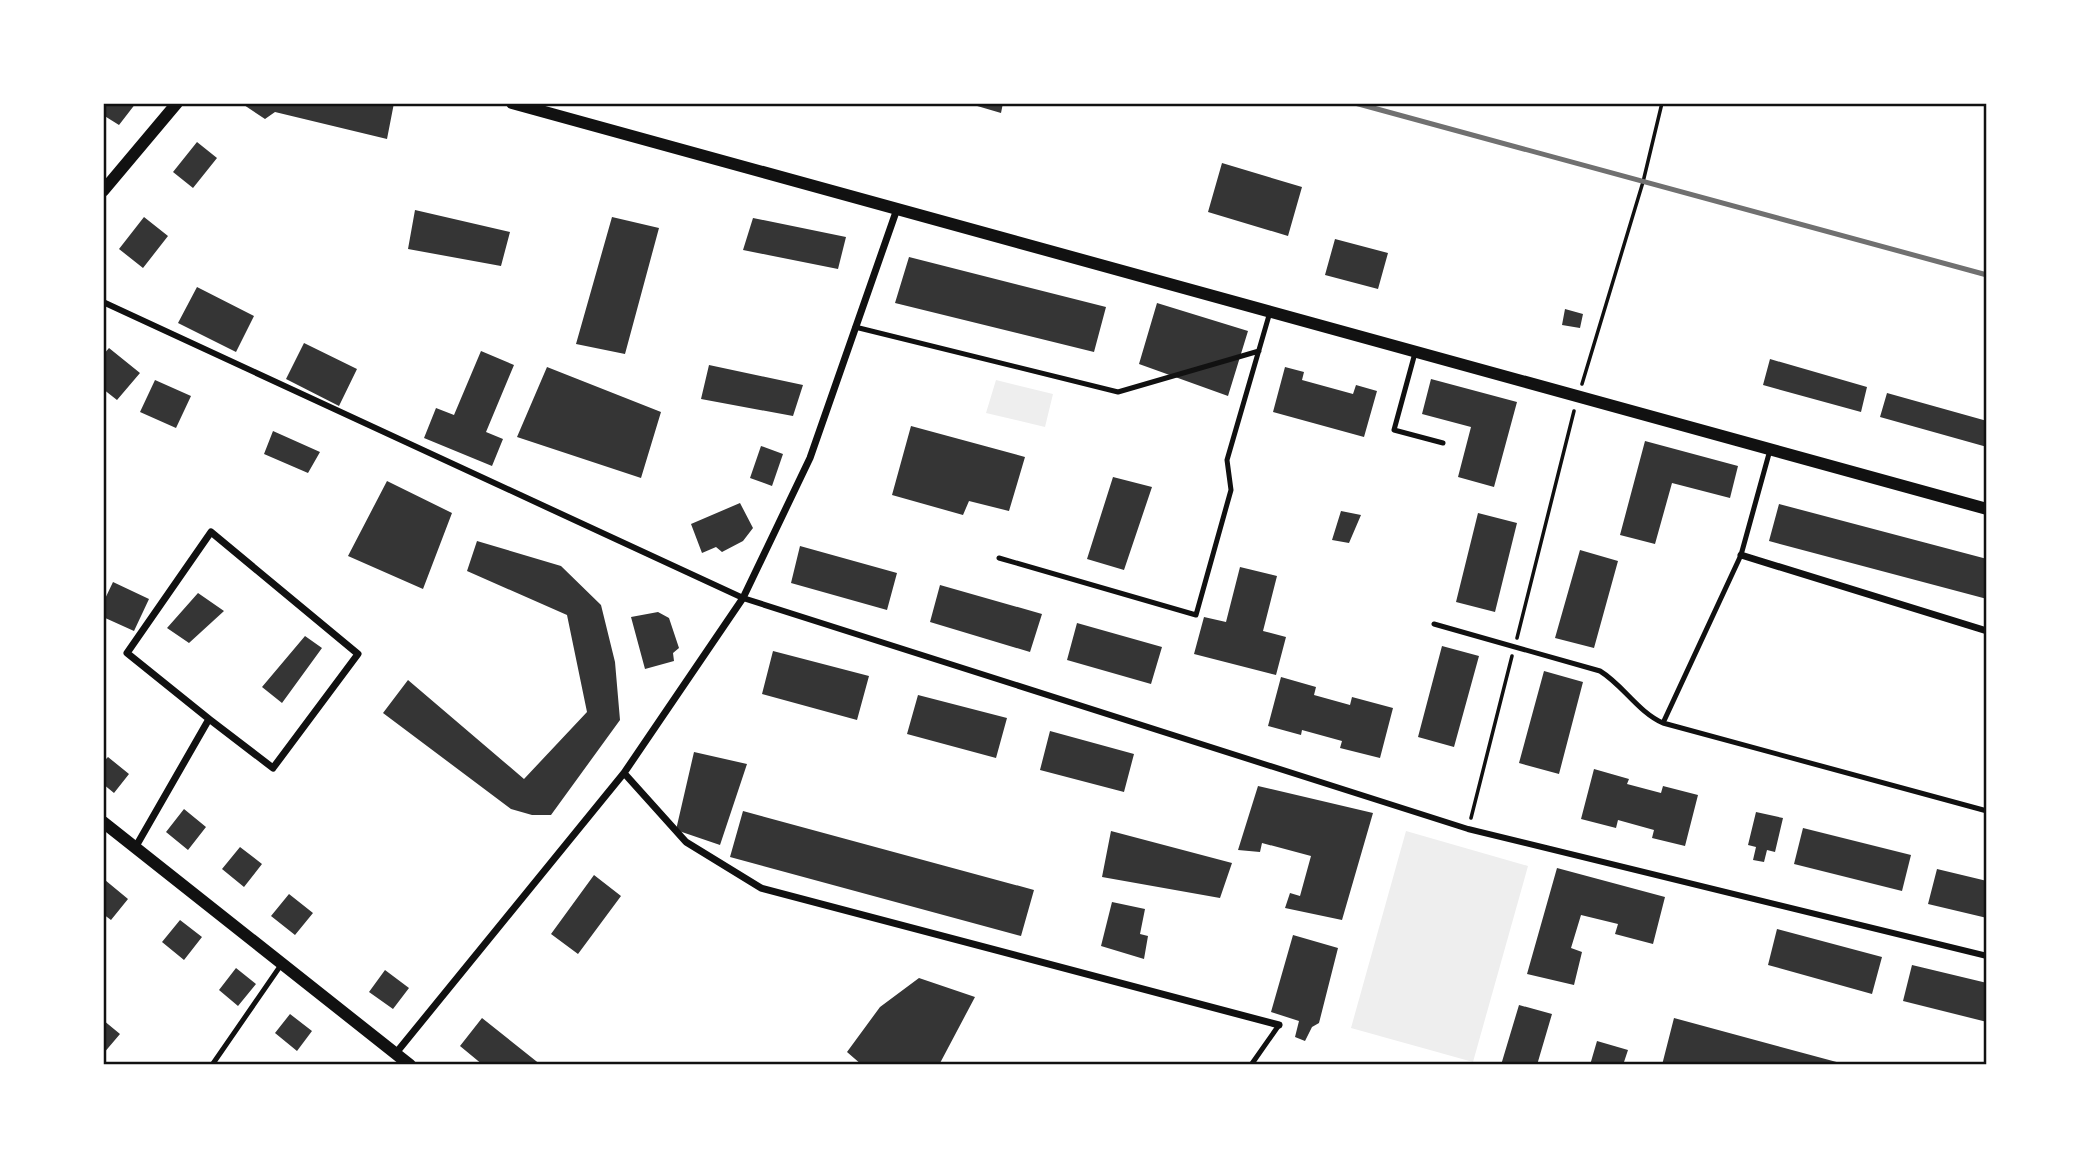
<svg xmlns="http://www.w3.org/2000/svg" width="2090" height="1168" font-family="Ubuntu,sans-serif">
<rect width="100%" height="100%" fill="#fff"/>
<path fill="#eee" d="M 996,380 L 1053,394 L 1045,427 L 986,413 Z
M 1406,831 L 1528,866 L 1473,1062 L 1351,1028 Z"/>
<path fill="#353535" d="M 103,103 L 136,103 L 119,125 L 103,115 Z
M 241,103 L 394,103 L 387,139 L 275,112 L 265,119 Z
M 967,103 L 1003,103 L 1001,113 Z
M 197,142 L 217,158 L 193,188 L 173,172 Z
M 1222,163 L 1302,187 L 1288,236 L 1208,212 Z
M 415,210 L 510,232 L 501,266 L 408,249 Z
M 144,217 L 168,236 L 143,268 L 119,249 Z
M 612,217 L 659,228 L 625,354 L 576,344 Z
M 753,218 L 846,237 L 838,269 L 743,250 Z
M 1335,239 L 1388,253 L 1378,289 L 1325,275 Z
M 909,257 L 1106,307 L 1094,352 L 895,303 Z
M 197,287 L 254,316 L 236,352 L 178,323 Z
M 1157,303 L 1248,331 L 1228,396 L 1139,364 Z
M 1565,309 L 1583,314 L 1580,328 L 1562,325 Z
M 304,343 L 357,369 L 339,406 L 286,379 Z
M 109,348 L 140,373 L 117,400 L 103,389 L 103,355 Z
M 481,351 L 514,365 L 486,432 L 503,439 L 492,466 L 424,438 L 436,408 L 454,415 Z
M 1770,359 L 1867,387 L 1861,412 L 1763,385 Z
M 709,365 L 803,385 L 793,416 L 701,399 Z
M 547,367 L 661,412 L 641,478 L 517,437 Z
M 1285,367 L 1304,372 L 1302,380 L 1353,394 L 1356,385 L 1377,391 L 1364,437 L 1273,412 Z
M 1431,379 L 1517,402 L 1494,487 L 1458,477 L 1471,427 L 1422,414 Z
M 155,380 L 191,396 L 176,428 L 140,412 Z
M 1887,393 L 1987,421 L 1987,447 L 1880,417 Z
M 911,426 L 1025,457 L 1009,511 L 969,501 L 963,515 L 892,495 Z
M 273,431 L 320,452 L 308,473 L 264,454 Z
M 1645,441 L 1738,466 L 1730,498 L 1672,483 L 1655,544 L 1620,535 Z
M 761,446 L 783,454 L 772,486 L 750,478 Z
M 1113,477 L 1152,487 L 1124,570 L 1087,559 Z
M 387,481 L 452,513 L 423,589 L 348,556 Z
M 740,503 L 753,528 L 743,541 L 722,552 L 716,547 L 702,553 L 691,524 Z
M 1779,504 L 1987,559 L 1987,599 L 1769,541 Z
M 1341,511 L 1361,515 L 1349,543 L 1332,540 Z
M 1478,513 L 1517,523 L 1495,612 L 1456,602 Z
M 477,541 L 561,566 L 601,605 L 615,662 L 620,720 L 551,815 L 532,815 L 511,809 L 383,713 L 408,680 L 524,779 L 587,712 L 567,615 L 467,571 Z
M 800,546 L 897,573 L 887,610 L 791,583 Z
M 1580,550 L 1618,561 L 1594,648 L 1555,638 Z
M 1240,567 L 1277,576 L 1263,631 L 1286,637 L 1276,675 L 1194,654 L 1204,617 L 1226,622 Z
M 113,582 L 149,599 L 134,631 L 103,617 L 103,603 Z
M 940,585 L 1042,614 L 1030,652 L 930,622 Z
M 198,593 L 224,611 L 189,643 L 167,628 Z
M 658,612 L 669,618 L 679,648 L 673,653 L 674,661 L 645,669 L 631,617 Z
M 1077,623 L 1162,647 L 1151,684 L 1067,660 Z
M 305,636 L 322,648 L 282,703 L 262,687 Z
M 1442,646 L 1479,656 L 1454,747 L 1418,737 Z
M 773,651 L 869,676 L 857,720 L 762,694 Z
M 1544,671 L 1583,682 L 1559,774 L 1519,763 Z
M 1281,677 L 1316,687 L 1314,695 L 1350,705 L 1352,697 L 1393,708 L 1380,758 L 1340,748 L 1342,741 L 1302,730 L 1301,735 L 1268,726 Z
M 918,695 L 1007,718 L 996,758 L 907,734 Z
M 1050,731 L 1134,754 L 1124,792 L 1040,770 Z
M 694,752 L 747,764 L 720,845 L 676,830 Z
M 108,757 L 129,774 L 114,793 L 103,784 L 103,762 Z
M 1594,769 L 1629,779 L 1627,784 L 1661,793 L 1663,786 L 1698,795 L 1685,846 L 1652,838 L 1654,830 L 1618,820 L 1616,828 L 1581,819 Z
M 1258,786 L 1373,813 L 1342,920 L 1285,908 L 1290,893 L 1300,896 L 1311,856 L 1262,843 L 1260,852 L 1238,850 Z
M 184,809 L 206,827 L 188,850 L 166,832 Z
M 743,811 L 1034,890 L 1021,936 L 730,857 Z
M 1756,812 L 1783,818 L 1775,852 L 1767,850 L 1764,862 L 1753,860 L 1756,847 L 1748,845 Z
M 1803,828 L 1911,855 L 1902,891 L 1794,864 Z
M 1111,831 L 1232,863 L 1220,898 L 1102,877 Z
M 240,847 L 262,864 L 244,887 L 222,869 Z
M 1557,868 L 1665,897 L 1653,944 L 1615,934 L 1618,924 L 1581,915 L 1571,948 L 1582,952 L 1574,985 L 1527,974 Z
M 1937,869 L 1987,881 L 1987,918 L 1928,904 Z
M 594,875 L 621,896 L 578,954 L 551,934 Z
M 105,880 L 128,899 L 111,920 L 103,914 Z
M 289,894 L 313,913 L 295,935 L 271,916 Z
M 1112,902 L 1145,909 L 1140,934 L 1148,936 L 1144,959 L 1101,946 Z
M 180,920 L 202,937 L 184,960 L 162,942 Z
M 1777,929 L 1882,957 L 1872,994 L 1768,965 Z
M 1293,935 L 1338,948 L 1319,1023 L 1312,1027 L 1305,1041 L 1295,1037 L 1299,1021 L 1271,1012 Z
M 1912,965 L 1987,983 L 1987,1022 L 1903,1001 Z
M 236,968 L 256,984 L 238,1006 L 219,990 Z
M 385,970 L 409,988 L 393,1009 L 369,992 Z
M 919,978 L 975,997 L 939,1065 L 862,1065 L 847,1052 L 880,1007 Z
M 1519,1005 L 1552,1014 L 1537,1065 L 1501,1065 Z
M 290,1014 L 312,1031 L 297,1051 L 275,1033 Z
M 482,1018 L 541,1065 L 483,1065 L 460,1046 Z
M 1674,1018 L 1844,1064 L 1844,1065 L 1662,1065 Z
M 103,1020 L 120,1034 L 103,1054 Z
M 1597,1041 L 1628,1050 L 1623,1065 L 1590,1065 Z"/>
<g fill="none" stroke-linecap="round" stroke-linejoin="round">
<path stroke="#111" stroke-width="3.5" d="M 1582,384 L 1643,182 L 1662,103
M 1517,638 L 1574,411
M 1471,818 L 1512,656"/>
<path stroke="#111" stroke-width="5" d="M 855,327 L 1118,392 L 1259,351
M 1415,353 L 1394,430 L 1443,443
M 999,558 L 1196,615 L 1231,490 L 1227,460 L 1270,312
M 1434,624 L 1600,671 C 1623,685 1638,712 1663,723 L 1987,811
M 1663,723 L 1741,555 L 1770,450
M 212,1065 L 281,965
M 1251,1065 L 1279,1025"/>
<path stroke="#111" stroke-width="6" d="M 103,302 L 743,598 L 1468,829 L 1987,956"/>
<path stroke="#111" stroke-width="7" d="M 1741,555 L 1987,631
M 624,773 L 686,842 L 761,888 L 1279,1025
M 135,848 L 209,719 L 273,768 L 358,654 L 211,532 L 127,653 L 209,719
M 396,1053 L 624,773 L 743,598 L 810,458 L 897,209"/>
<path stroke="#111" stroke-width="12" d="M 512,103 L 1987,509
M 103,191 L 177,103
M 103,822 L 410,1065"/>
<path stroke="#707070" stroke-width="5" d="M 1355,103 L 1987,275"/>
</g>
<rect width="2090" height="1168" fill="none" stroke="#ffffff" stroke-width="210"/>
<rect x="105" y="105" width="1880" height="958" fill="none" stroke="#111" stroke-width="2.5"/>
</svg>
